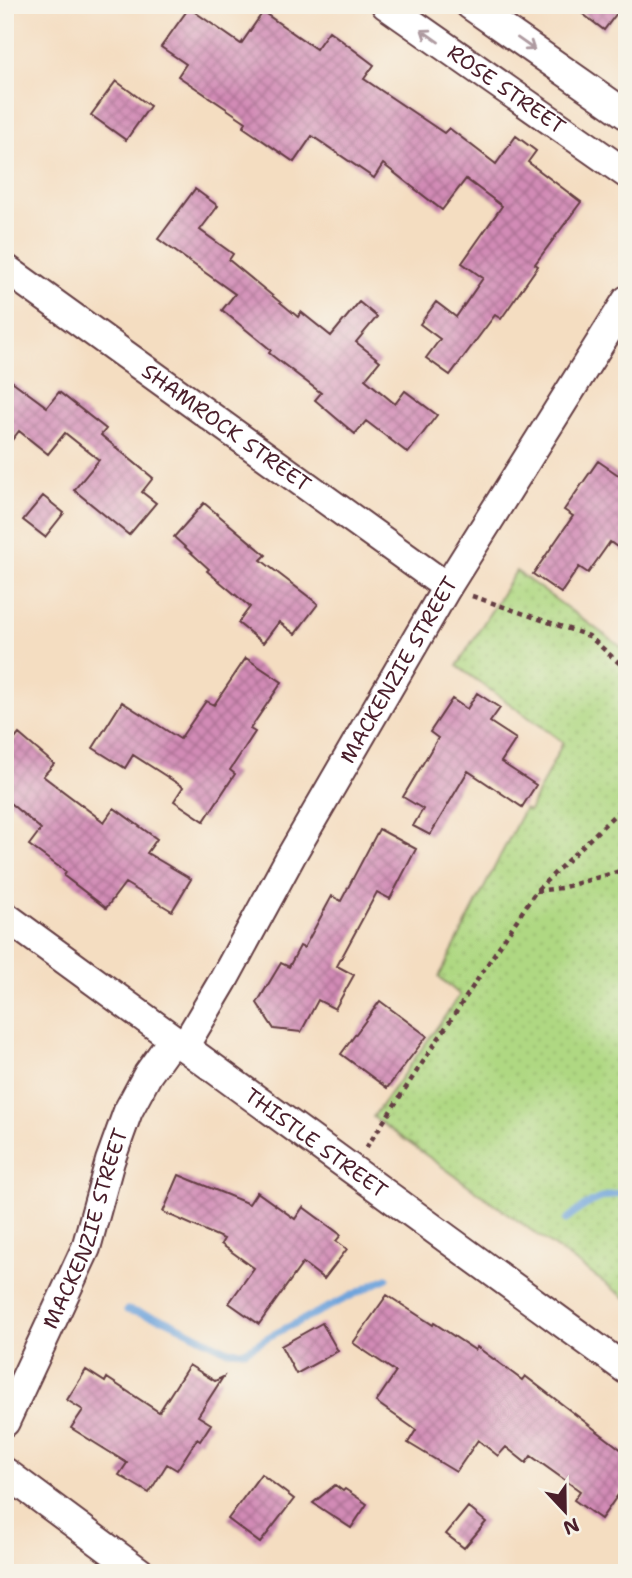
<svg xmlns="http://www.w3.org/2000/svg" width="632" height="1578" font-family="'Shantell Sans',sans-serif">
<defs>
<pattern id="green-dots" width="8" height="8" patternUnits="userSpaceOnUse" patternTransform="scale(1.75)"><rect width="8" height="8" fill="#afd882"/><path d="M2 2h.1M6 6h.1" fill="none" stroke="#98b970" stroke-width="1.8" stroke-linecap="round"/></pattern>
<pattern id="building-cross-hatch" width="8" height="8" patternUnits="userSpaceOnUse" patternTransform="scale(1.75)"><rect width="8" height="8" fill="#d28bb6"/><path d="M0 0l8 8M0 8l8-8" fill="none" stroke="#ac7194"/></pattern>
</defs>
<rect width="100%" height="100%" fill="#f7f3e8"/>
<filter id="ink" filterUnits="userSpaceOnUse"><feTurbulence type="fractalNoise" baseFrequency=".0143" numOctaves="2"/><feDisplacementMap in="SourceGraphic" scale="14" xChannelSelector="R" yChannelSelector="G"/><feConvolveMatrix kernelMatrix="1 2 1 2 8 2 1 2 1" color-interpolation-filters="sRGB"/></filter>
<filter id="wash" filterUnits="userSpaceOnUse"><feTurbulence type="fractalNoise" baseFrequency=".00686" numOctaves="4" result="noise"/><feDisplacementMap in="SourceGraphic" scale="28" xChannelSelector="R" yChannelSelector="G"/><feGaussianBlur stdDeviation="1.57" result="paint"/><feColorMatrix in="noise" values="0 0 0 0 0 0 0 0 0 0 0 0 0 0 0 0 0 1.4 0 .05"/><feComposite in="paint" operator="in"/></filter>
<g filter="url(#wash)">
<rect width="100%" height="100%" fill="#f4ddc1"/>
<path fill="url(#green-dots)" stroke="#7c7c56" stroke-width="2" d="M 516,571 L 627,651 L 627,1299 L 373,1117 L 460,995 L 439,977 L 524,809 L 529,811 L 563,742 L 457,666 Z"/>
<g fill="none" stroke-linecap="round" stroke-linejoin="round">
<path stroke="#70a4dc" stroke-width="7" d="M 566,1220 C 584,1204 602,1195 627,1192
M 127,1310 L 166,1320 L 226,1350 L 245,1351 L 270,1336 L 387,1278"/>
</g>
<g id="blocks">
<path fill="url(#building-cross-hatch)" d="M 571,5 L 623,5 L 604,30 Z
M 189,8 L 241,44 L 263,12 L 316,49 L 329,31 L 374,65 L 364,79 L 444,133 L 449,128 L 496,164 L 516,136 L 536,151 L 528,162 L 581,202 L 535,264 L 538,266 L 501,319 L 495,315 L 450,375 L 426,358 L 440,339 L 420,324 L 436,302 L 456,317 L 483,278 L 462,263 L 502,206 L 466,179 L 442,210 L 383,164 L 374,178 L 312,136 L 294,162 L 243,127 L 246,122 L 178,76 L 186,64 L 161,47 Z
M 116,81 L 150,106 L 126,140 L 91,115 Z
M 195,189 L 218,206 L 200,230 L 233,254 L 229,260 L 298,317 L 301,312 L 331,336 L 359,302 L 377,317 L 356,342 L 380,361 L 365,379 L 395,404 L 405,391 L 437,415 L 408,453 L 366,421 L 355,434 L 315,400 L 321,393 L 269,353 L 271,350 L 222,310 L 235,294 L 158,239 Z
M 5,376 L 47,407 L 59,392 L 106,429 L 101,435 L 153,478 L 142,492 L 156,503 L 129,535 L 74,490 L 99,460 L 65,433 L 48,454 L 19,431 L 5,449 Z
M 598,461 L 627,481 L 627,554 L 610,542 L 588,573 L 579,567 L 561,593 L 533,574 L 573,516 L 564,510 Z
M 43,496 L 64,513 L 45,537 L 23,520 Z
M 204,503 L 266,555 L 261,560 L 318,604 L 295,634 L 279,622 L 263,643 L 238,623 L 250,607 L 207,571 L 209,569 L 174,537 Z
M 246,658 L 282,682 L 250,729 L 255,732 L 230,770 L 235,774 L 204,821 L 174,801 L 183,787 L 133,755 L 125,768 L 93,748 L 122,702 L 180,739 L 206,701 L 214,705 Z
M 477,693 L 500,708 L 490,722 L 516,739 L 501,762 L 536,785 L 522,807 L 468,771 L 430,835 L 413,826 L 423,809 L 403,797 L 438,738 L 430,732 L 452,699 L 467,709 Z
M 19,734 L 54,764 L 43,776 L 104,822 L 114,808 L 157,839 L 147,853 L 191,879 L 172,911 L 125,883 L 106,908 L 64,876 L 66,872 L 29,845 L 41,829 L 5,799 L 5,751 Z
M 379,829 L 416,849 L 390,899 L 377,892 L 337,966 L 354,975 L 335,1009 L 318,1000 L 301,1032 L 274,1029 L 257,1003 L 281,963 L 289,967 L 300,946 L 304,948 L 332,896 L 341,901 Z
M 380,1001 L 427,1036 L 387,1088 L 341,1054 Z
M 179,1175 L 249,1204 L 257,1192 L 295,1219 L 303,1207 L 341,1235 L 336,1241 L 347,1249 L 324,1279 L 303,1263 L 259,1324 L 229,1303 L 254,1268 L 221,1244 L 224,1239 L 163,1212 Z
M 387,1295 L 433,1325 L 434,1323 L 475,1350 L 477,1347 L 522,1380 L 525,1376 L 627,1454 L 627,1482 L 601,1519 L 574,1500 L 580,1491 L 531,1456 L 526,1463 L 506,1447 L 498,1456 L 478,1440 L 456,1472 L 408,1443 L 416,1430 L 376,1402 L 396,1372 L 353,1343 Z
M 322,1323 L 338,1351 L 296,1374 L 281,1346 Z
M 189,1365 L 215,1381 L 223,1377 L 198,1416 L 211,1424 L 200,1441 L 197,1439 L 177,1470 L 167,1464 L 149,1493 L 119,1475 L 127,1463 L 71,1428 L 83,1410 L 67,1400 L 86,1370 L 105,1382 L 107,1378 L 159,1412 Z
M 261,1474 L 294,1499 L 260,1543 L 228,1519 Z
M 335,1485 L 343,1491 L 345,1489 L 367,1504 L 351,1528 L 313,1503 Z
M 468,1507 L 486,1522 L 464,1548 L 446,1534 Z"/>
</g>
</g>
<g filter="url(#ink)">
<use href="#blocks" fill-opacity="0" stroke="#643c42" stroke-width="2"/>
<g fill="none" stroke-linecap="round" stroke-linejoin="round">
<g stroke="#643c42" stroke-width="32">
<g id="minor">
<path id="s1" d="M 386,5 L 627,174"/>
<path d="M 470,5 L 627,115"/>
<path id="s2" d="M 5,268 L 447,587"/>
<path id="s3" d="M 5,916 L 627,1370"/>
<path id="s4" d="M 184,1047 L 223,981 L 291,856 L 447,587 L 627,300"/>
<path id="s5" d="M 5,1422 L 86,1248 L 110,1161 L 128,1111 L 148,1074 L 173,1039"/>
<path d="M 5,1472 L 141,1573"/>
</g>
</g>
<path stroke="#643c42" stroke-width="4.5" stroke-dasharray="5 5" stroke-linecap="butt" d="M 472,596 L 589,636 L 627,670
M 536,891 L 561,888 L 627,869
M 366,1148 L 536,891 L 627,803"/>
<use href="#minor" stroke="#fff" stroke-width="28"/>
</g>
<defs><path id="oneway-shaft" d="M-6 0H5M1.5-3L5.5 0L1.5 3" fill="none" stroke-width="1.6" stroke-linecap="round" stroke-linejoin="round" transform="scale(1.75)"/></defs>
<g stroke="#ae9aa0">
<use href="#oneway-shaft" transform="translate(430 36) rotate(-145)"/>
<use href="#oneway-shaft" transform="translate(526 44) rotate(35)"/>
</g>
</g>
<g text-anchor="middle" stroke-width="6" stroke-linejoin="round" paint-order="stroke">
<g font-size="21" fill="#4a1f2b" stroke="#f7f3e8">
<text dy="7" stroke="none"><textPath href="#s1" startOffset="147">ROSE STREET</textPath></text>
<text dy="7" stroke="none"><textPath href="#s2" startOffset="273">SHAMROCK STREET</textPath></text>
<text dy="7" stroke="none"><textPath href="#s4" startOffset="434">MACKENZIE STREET</textPath></text>
<text dy="7" stroke="none"><textPath href="#s3" startOffset="385">THISTLE STREET</textPath></text>
<text dy="7" stroke="none"><textPath href="#s5" startOffset="210">MACKENZIE STREET</textPath></text>
</g>
</g>
<rect width="632" height="1578" fill="none" stroke="#f7f3e8" stroke-width="28"/>
<g transform="translate(565 1511) rotate(158)" stroke="#f7f3e8" stroke-width="5" paint-order="stroke">
<path d="M0-5L12 26L0 18L-12 26Z" fill="#4a1f2b"/>
<text y="-10" font-size="19" font-weight="bold" text-anchor="middle" fill="#4a1f2b">N</text>
</g>
</svg>
